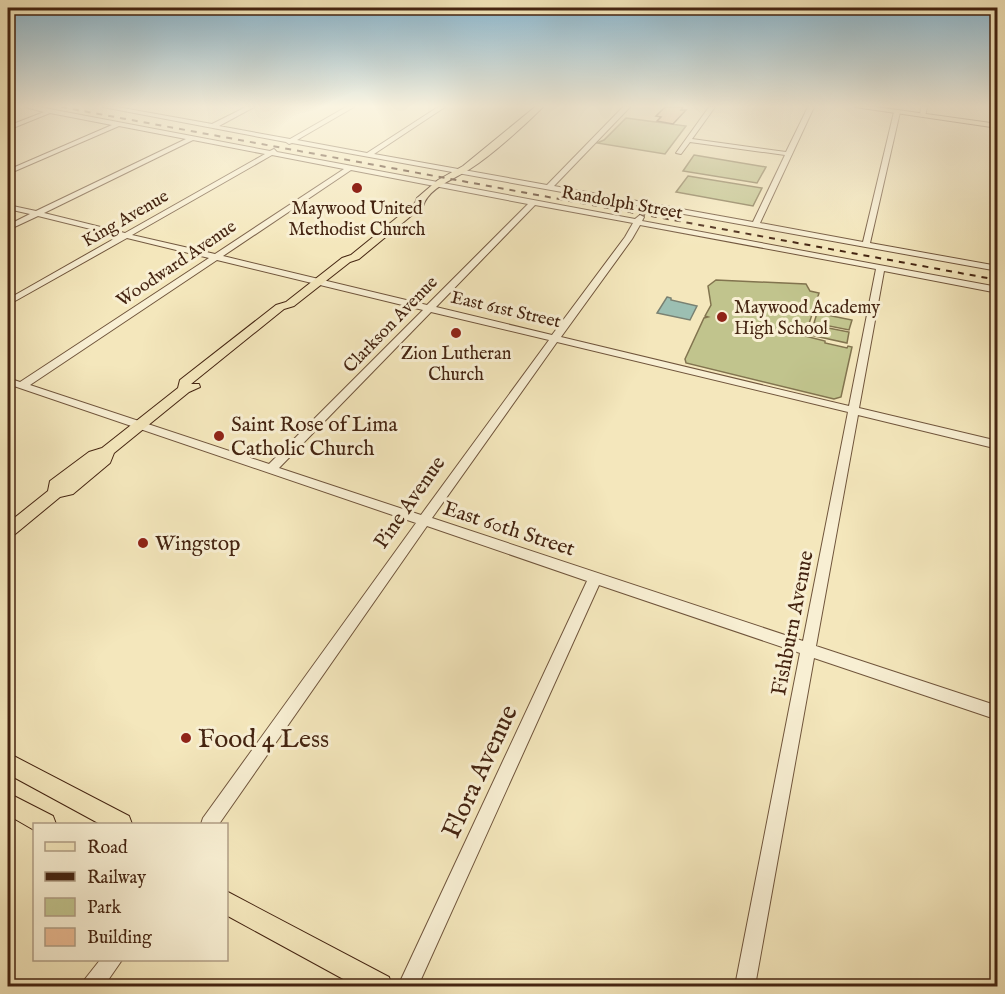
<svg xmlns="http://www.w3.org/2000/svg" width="1005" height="994" font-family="'IM FELL English',serif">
<rect width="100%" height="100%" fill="#f4e7bc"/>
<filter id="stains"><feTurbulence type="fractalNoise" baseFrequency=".00333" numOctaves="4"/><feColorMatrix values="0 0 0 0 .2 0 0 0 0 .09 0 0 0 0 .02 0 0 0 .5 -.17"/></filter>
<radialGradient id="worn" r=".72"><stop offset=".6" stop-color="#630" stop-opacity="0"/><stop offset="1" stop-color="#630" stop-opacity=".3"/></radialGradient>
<path fill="#c1c48d" stroke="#82744f" stroke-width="1.5" d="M 626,118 L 686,126 L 665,154 L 597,143 L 604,140 Z
M 694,155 L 766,167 L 757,183 L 683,171 Z
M 688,176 L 762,188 L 753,206 L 676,192 Z
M 716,280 L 806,284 L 810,291 L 819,293 L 805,336 L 825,341 L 825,343 L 847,348 L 848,346 L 852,347 L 841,397 L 834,399 L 686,363 L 685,359 L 704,318 L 708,317 L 705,316 L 711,305 L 708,286 Z
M 817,313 L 852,320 L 849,330 L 814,323 Z
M 813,325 L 849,332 L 847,343 L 810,335 Z"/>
<path fill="#9cbfb2" stroke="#798172" stroke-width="1.5" d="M 667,297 L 671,298 L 671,300 L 697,306 L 690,320 L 657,313 Z"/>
<path fill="#eaba92" stroke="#442411" stroke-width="1.5" d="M 665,107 L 683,107 L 681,110 L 686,110 L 673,124 L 657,121 L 661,117 L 656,116 Z"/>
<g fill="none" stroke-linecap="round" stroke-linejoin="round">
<g stroke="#70553c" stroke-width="2">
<path id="minor" d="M 25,107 L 39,107 L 270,151 L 274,149 L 277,152 L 635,219 L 640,215 L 644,217 L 642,221 L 998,287 L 998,293 L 884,271 L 859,408 L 998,441 L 998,449 L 858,415 L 816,646 L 998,706 L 998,720 L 814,658 L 755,986 L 735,986 L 800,653 L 599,585 L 418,986 L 398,986 L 587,581 L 427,526 L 219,824 L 201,824 L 203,818 L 416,523 L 8,384 L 8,378 L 20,382 L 209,258 L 127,238 L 8,305 L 8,299 L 119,236 L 38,216 L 8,230 L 8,225 L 30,214 L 8,209 L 8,205 L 36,211 L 186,139 L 119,126 L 8,174 L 8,170 L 112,125 L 50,113 L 8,130 L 8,126 L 44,112 ZM 193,140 L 265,154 L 125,233 L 44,213 ZM 272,155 L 344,169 L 215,254 L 132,235 ZM 351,170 L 528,204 L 427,305 L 223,256 ZM 535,205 L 633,223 L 625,237 L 552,335 L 436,307 ZM 640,225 L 876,269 L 849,406 L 561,337 L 632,239 ZM 217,260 L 423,310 L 269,464 L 30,385 ZM 431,312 L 549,340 L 421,515 L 279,468 ZM 557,342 L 848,412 L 803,641 L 432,518 Z
M 103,107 L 117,107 L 212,124 L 246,107 L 254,107 L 219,126 L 290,139 L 346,107 L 354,107 L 297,140 L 367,153 L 438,107 L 445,107 L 374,154 L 547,185 L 623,107 L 630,107 L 554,186 L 753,222 L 785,155 L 690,142 L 681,154 L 676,153 L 709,107 L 715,107 L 692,139 L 786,152 L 808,107 L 814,107 L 760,223 L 863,242 L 894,112 L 897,110 L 900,112 L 870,243 L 998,266 L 998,271 L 292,143 L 289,144 L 286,142 Z
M 921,107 L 927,107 L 925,117 L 920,116 Z
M 100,960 L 122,960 L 104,986 L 82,986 L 85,979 Z"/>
</g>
<g stroke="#442411" stroke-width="2">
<path id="major" d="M 535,107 L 543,107 C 525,125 492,155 470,169 C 455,179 429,187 423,206 L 359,259 L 350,262 L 294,306 L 284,309 L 191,384 L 199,384 L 200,387 L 189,392 L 114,453 L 110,463 L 73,494 L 60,497 L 14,535 L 8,537 L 8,523 L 48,491 L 50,481 L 89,452 L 102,448 L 178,388 L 180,380 L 276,305 L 286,302 L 342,258 L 351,255 L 415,203 L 417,198 L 438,180 L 463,166 Z
M 855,107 L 876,107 L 998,124 L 998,128 Z
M 8,753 L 129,816 L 132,824 L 100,824 L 8,774 Z
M 8,793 L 53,816 L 56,824 L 34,824 L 34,830 L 8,815 Z
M 226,891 L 389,977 L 392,986 L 356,986 L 226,915 Z"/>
</g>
<use href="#minor" fill="#f8efd3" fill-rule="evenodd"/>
<use href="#major" fill="#f4e7bc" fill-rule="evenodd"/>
<path stroke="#442411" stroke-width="2" stroke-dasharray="6 6" stroke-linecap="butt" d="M 61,107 L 998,280"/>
</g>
<linearGradient id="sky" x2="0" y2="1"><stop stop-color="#89b8d2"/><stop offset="0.43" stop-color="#faf4e1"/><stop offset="1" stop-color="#faf4e1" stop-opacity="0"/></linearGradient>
<rect width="1005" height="247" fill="url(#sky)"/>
<g fill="#8f2418" stroke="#f8efd3" stroke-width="2">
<circle cx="357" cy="188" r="6"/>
<circle cx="722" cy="317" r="6"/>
<circle cx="456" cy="333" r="6"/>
<circle cx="219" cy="436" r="6"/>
<circle cx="143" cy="543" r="6"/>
<circle cx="186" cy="738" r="6"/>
</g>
<g text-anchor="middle" stroke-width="6" stroke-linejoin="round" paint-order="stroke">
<g font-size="18" fill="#442411" stroke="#f8efd3">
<text transform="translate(622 202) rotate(10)" y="6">Randolph Street</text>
<text transform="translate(125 218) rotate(-30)" y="6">King Avenue</text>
<text transform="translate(176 263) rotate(-34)" y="6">Woodward Avenue</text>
<text transform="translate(506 309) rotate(13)" y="6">East 61st Street</text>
<text transform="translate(390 324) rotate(-46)" y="6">Clarkson Avenue</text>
</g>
<g font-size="18" fill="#442411" stroke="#f8efd3">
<text x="357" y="214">Maywood United<tspan x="357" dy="21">Methodist Church</tspan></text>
<text x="734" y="313" text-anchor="start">Maywood Academy<tspan x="734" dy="21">High School</tspan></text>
<text x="456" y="359">Zion Lutheran<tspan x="456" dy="21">Church</tspan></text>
</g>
<g font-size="21" fill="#442411" stroke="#f8efd3" text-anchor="start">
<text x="231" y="431">Saint Rose of Lima<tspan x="231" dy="24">Catholic Church</tspan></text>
<text x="155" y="550">Wingstop</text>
</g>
<g font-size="21" fill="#442411" stroke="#f8efd3">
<text transform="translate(409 502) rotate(-55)" y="7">Pine Avenue</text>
<text transform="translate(509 528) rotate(18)" y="7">East 60th Street</text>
<text transform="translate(792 623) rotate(-79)" y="7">Fishburn Avenue</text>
</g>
<g font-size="26" fill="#442411" stroke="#f8efd3" text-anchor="start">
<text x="198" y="747">Food 4 Less</text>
</g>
<g font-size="26" fill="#442411" stroke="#f8efd3">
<text transform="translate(479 771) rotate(-65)" y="9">Flora Avenue</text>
</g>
</g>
<rect width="1005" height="994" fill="none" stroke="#f4e7bc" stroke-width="30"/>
<rect x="9" y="9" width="987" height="976" fill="none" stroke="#442411" stroke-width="3"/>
<rect x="15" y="15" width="975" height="964" fill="none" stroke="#442411" stroke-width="1.5"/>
<rect x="33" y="823" width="195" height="138" fill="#f8efd3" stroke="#b09e85" stroke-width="1.5"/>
<rect x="45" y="842" width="30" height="9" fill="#f4e7bc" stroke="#b09e85" stroke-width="1.5"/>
<text x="87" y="853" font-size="18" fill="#442411">Road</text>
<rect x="45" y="872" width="30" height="9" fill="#442411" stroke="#b09e85" stroke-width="1.5"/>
<text x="87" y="883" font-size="18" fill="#442411">Railway</text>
<rect x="45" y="898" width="30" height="18" fill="#c1c48d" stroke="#b09e85" stroke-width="1.5"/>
<text x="87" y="913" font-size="18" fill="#442411">Park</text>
<rect x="45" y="928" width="30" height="18" fill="#eaba92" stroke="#b09e85" stroke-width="1.5"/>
<text x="87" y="943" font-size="18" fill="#442411">Building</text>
<rect width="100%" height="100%" filter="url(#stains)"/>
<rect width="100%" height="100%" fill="url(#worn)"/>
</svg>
